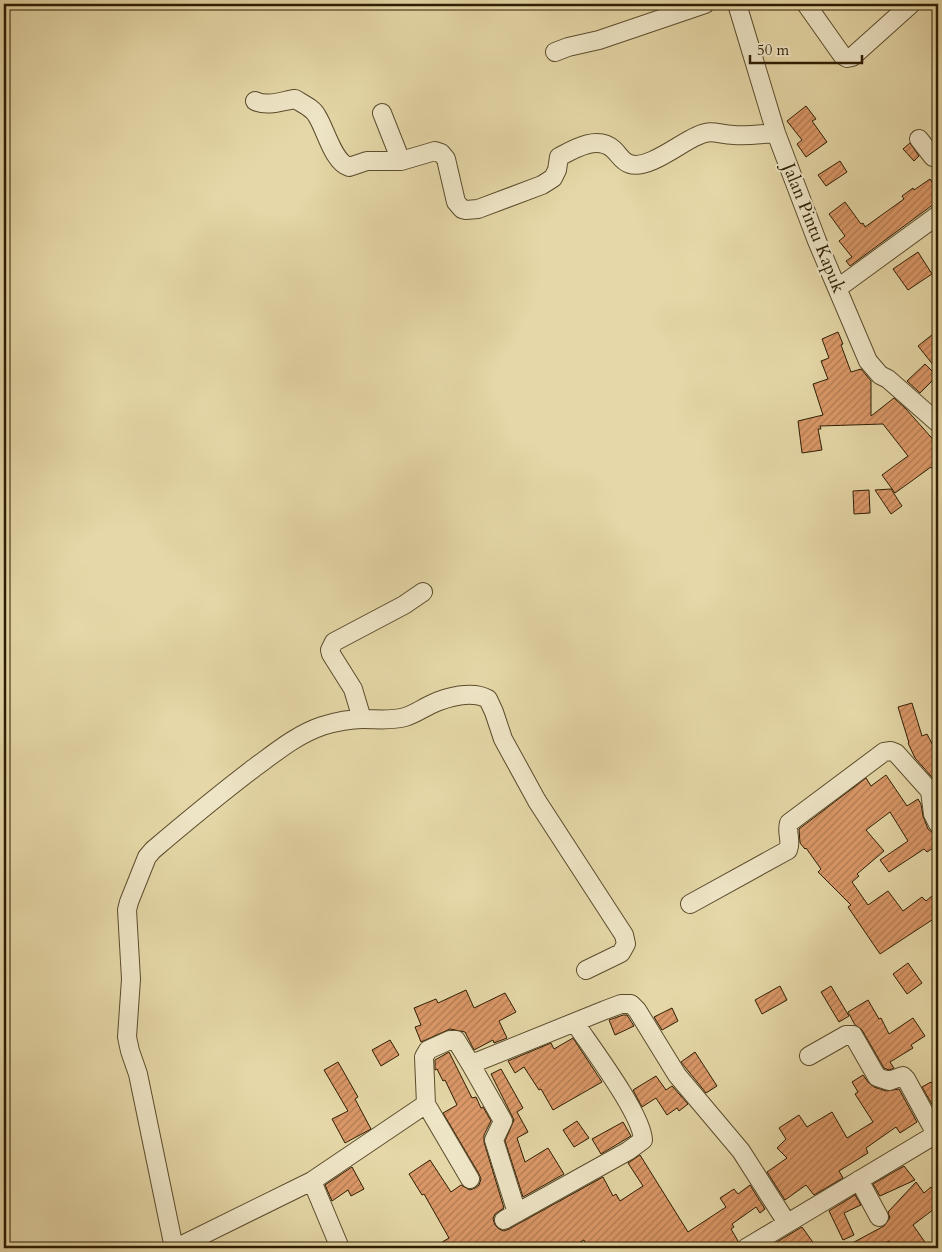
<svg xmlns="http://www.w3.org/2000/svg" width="942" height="1252" font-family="Cardo,serif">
<defs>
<pattern id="building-hatch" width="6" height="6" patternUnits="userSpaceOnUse" patternTransform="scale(1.25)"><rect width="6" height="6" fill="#db9868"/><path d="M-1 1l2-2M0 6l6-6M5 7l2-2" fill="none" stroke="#b27b53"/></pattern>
</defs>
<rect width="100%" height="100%" fill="#e5d7a7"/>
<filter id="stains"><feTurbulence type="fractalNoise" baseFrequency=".004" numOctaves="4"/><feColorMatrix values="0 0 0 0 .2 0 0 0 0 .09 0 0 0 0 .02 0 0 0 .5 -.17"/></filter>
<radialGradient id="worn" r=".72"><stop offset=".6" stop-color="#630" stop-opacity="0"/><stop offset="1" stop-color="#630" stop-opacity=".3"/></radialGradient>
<path fill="url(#building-hatch)" stroke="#2d1d03" d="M 806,106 L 816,119 L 812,121 L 827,142 L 806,157 L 797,144 L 802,140 L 787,121 Z
M 910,143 L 919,156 L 914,161 L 903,149 Z
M 840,161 L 847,172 L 826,186 L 818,175 Z
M 930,179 L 938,191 L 938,201 L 850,266 L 846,261 L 852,257 L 839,241 L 845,236 L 829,214 L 845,202 L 861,224 L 863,223 L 865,227 L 904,199 L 902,196 L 913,188 L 914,190 Z
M 918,252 L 932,274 L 908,290 L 893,269 Z
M 938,330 L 938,371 L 918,346 Z
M 838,332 L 843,344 L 841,345 L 851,372 L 861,369 L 871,381 L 871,416 L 894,398 L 906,409 L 938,445 L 938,476 L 931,467 L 895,493 L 882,475 L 908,456 L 883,424 L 820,426 L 821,429 L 818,429 L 822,450 L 802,453 L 798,421 L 823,415 L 813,384 L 828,379 L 821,361 L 829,358 L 822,339 Z
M 925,364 L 937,376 L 920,393 L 907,381 Z
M 891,489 L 902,506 L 891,514 L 875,490 Z
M 869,490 L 870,513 L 854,514 L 853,491 Z
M 912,703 L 922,736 L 927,734 L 938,755 L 938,784 L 915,758 L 908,743 L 909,743 L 898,707 Z
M 886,775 L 907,806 L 918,799 L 921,804 L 923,816 L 928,829 L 933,833 L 938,834 L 938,845 L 927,852 L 924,849 L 889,872 L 880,860 L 908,841 L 890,812 L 866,830 L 884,851 L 857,874 L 859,876 L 852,882 L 868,905 L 888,891 L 903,911 L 922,897 L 926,901 L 938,891 L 938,916 L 880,954 L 848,907 L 851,905 L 818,872 L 821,869 L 806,848 L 805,849 L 800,843 L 799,829 L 866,778 L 871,786 Z
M 908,963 L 922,983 L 907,994 L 893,974 Z
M 780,986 L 787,1000 L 762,1014 L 755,1000 Z
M 831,986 L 849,1016 L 839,1022 L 821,992 Z
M 466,990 L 474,1008 L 505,993 L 516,1012 L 499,1021 L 507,1038 L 494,1043 L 493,1040 L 474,1050 L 465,1032 L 450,1029 L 421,1042 L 415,1027 L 421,1025 L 414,1008 L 436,999 L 438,1003 Z
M 868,1000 L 879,1019 L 881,1018 L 889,1034 L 913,1018 L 925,1036 L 911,1045 L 913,1048 L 890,1062 L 894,1068 L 889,1070 L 884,1068 L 862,1030 L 855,1025 L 848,1012 Z
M 672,1008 L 678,1021 L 662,1030 L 654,1017 Z
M 623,1015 L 627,1015 L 634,1026 L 615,1035 L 609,1020 Z
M 573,1038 L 602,1082 L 553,1110 L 541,1089 L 539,1090 L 524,1067 L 515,1073 L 508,1061 L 551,1043 L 554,1049 Z
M 390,1040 L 399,1055 L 381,1066 L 372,1050 Z
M 449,1052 L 472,1098 L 476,1097 L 481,1108 L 483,1107 L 491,1121 L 484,1135 L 484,1142 L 504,1208 L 495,1214 L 493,1219 L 495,1225 L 499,1229 L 504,1231 L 509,1229 L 603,1177 L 613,1196 L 616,1194 L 620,1201 L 643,1186 L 628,1163 L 640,1155 L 688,1232 L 726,1207 L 720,1198 L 734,1189 L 738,1194 L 750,1185 L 765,1209 L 760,1213 L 756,1207 L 732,1224 L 734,1227 L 731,1229 L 738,1241 L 735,1248 L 712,1248 L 708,1243 L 699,1248 L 588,1248 L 584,1240 L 569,1248 L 432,1248 L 449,1238 L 424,1194 L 422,1195 L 409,1174 L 430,1160 L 451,1192 L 461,1185 L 470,1190 L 475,1188 L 479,1185 L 481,1179 L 479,1174 L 443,1113 L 457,1105 L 445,1080 L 443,1081 L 437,1069 L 435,1070 L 435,1060 Z
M 695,1052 L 717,1086 L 706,1093 L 681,1062 Z
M 338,1062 L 358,1097 L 355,1099 L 371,1129 L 345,1143 L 332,1119 L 348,1111 L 324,1070 Z
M 501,1069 L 523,1108 L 517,1112 L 528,1132 L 517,1138 L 525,1162 L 548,1148 L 564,1174 L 523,1197 L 505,1141 L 514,1120 L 491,1074 Z
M 863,1075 L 868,1082 L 874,1087 L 886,1091 L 899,1089 L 917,1122 L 900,1133 L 896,1127 L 866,1148 L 868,1153 L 839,1171 L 843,1178 L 814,1195 L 806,1185 L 785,1200 L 767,1172 L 787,1158 L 777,1148 L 786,1139 L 779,1128 L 799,1115 L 807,1127 L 832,1112 L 847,1138 L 873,1122 L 855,1094 L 858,1092 L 852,1082 Z
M 656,1076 L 666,1090 L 672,1086 L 688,1104 L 679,1111 L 677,1108 L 667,1115 L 656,1098 L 642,1107 L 633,1090 Z
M 931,1082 L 937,1091 L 934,1093 L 938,1100 L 938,1103 L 933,1106 L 922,1087 Z
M 577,1121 L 589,1138 L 574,1147 L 563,1130 Z
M 623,1122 L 631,1136 L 601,1154 L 592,1139 Z
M 904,1166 L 915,1180 L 880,1196 L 873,1184 Z
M 352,1167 L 364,1189 L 351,1196 L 348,1190 L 332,1201 L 325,1185 Z
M 916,1182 L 924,1193 L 931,1187 L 938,1198 L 938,1206 L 913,1225 L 929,1248 L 894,1248 L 889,1241 L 876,1248 L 843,1248 L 884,1226 L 890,1218 L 888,1212 Z
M 855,1195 L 861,1205 L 844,1213 L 854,1235 L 843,1240 L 829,1211 Z
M 802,1227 L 817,1248 L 767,1248 L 790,1234 Z"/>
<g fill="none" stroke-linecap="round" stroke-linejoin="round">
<g stroke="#5b4c2c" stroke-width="20">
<path id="minor" d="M 737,4 L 776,133 L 817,241 L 868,361 L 880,375 L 888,379 L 938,423
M 806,4 L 842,55 L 847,58 L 852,57 L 911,4
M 555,52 L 568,47 L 599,40 L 705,4
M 255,101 C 267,107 282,101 295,99 C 303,104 313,108 317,116 C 326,130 333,162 349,167 L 367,161 L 401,161 L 435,151 L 441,153 L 446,159 L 456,202 L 462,209 L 466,210 L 478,209 L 542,185 L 553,178 L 557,170 L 559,157 C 574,149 597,135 613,149 C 619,154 622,162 630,164 C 648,170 680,143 697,136 C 713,128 718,135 734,135 C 748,136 762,134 776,133
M 382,113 L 401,161
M 919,139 L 933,157 L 938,158
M 838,288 L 938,215
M 362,719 L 353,689 L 331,654 L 330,650 L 334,642 L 404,605 L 423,592
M 690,904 L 788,850 C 792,840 786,833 789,823 L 884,752 L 891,751 L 896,753 L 930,791 L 933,814 L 938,824
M 809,1056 L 846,1035 L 853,1035 L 877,1077 L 889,1081 L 903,1076 L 906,1079 L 936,1134
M 470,1063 L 503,1121 L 494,1140 L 517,1213
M 470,1179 L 426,1104 L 424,1057 L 428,1050 L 450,1040 L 456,1040 L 470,1063 L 479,1061 L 605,1010 L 621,1004 L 631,1004 L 637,1010 L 677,1075 L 741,1151 L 787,1223
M 859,1180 L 879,1217
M 312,1181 L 340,1248
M 504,1220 L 628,1151 L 643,1140 C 642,1114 591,1047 575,1023
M 174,1248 L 138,1074 L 130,1051 L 127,1037 L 131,979 L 127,910 L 129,902 L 147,857 L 153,850 C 186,822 220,794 254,768 C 276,752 296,735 322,726 C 335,722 350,719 363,719 C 377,719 391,721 405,717 C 415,714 423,708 432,704 C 447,697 472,690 488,699 L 494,712 L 503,739 L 537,801 L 624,935 L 626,944 L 621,953 L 586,970
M 176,1248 L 312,1181 L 426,1104
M 746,1248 L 938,1133"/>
</g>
<use href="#minor" stroke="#eee5c6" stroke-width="18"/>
</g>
<g text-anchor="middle" stroke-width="4" stroke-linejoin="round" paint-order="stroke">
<g font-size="18" fill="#2d1d03" stroke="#eee5c6">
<text transform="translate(814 228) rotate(68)" y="6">Jalan Pintu Kapuk</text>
</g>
</g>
<rect width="942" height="1252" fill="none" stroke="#e5d7a7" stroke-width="20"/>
<rect x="5" y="5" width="932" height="1242" fill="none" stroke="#2d1d03" stroke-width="2.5"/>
<rect x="10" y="10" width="922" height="1232" fill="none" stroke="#2d1d03"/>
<path d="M750 55v8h112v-8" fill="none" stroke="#2d1d03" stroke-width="2.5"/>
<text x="757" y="55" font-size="15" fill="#2d1d03" stroke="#eee5c6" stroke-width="4" paint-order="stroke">50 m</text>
<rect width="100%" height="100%" filter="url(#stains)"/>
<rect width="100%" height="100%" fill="url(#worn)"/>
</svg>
